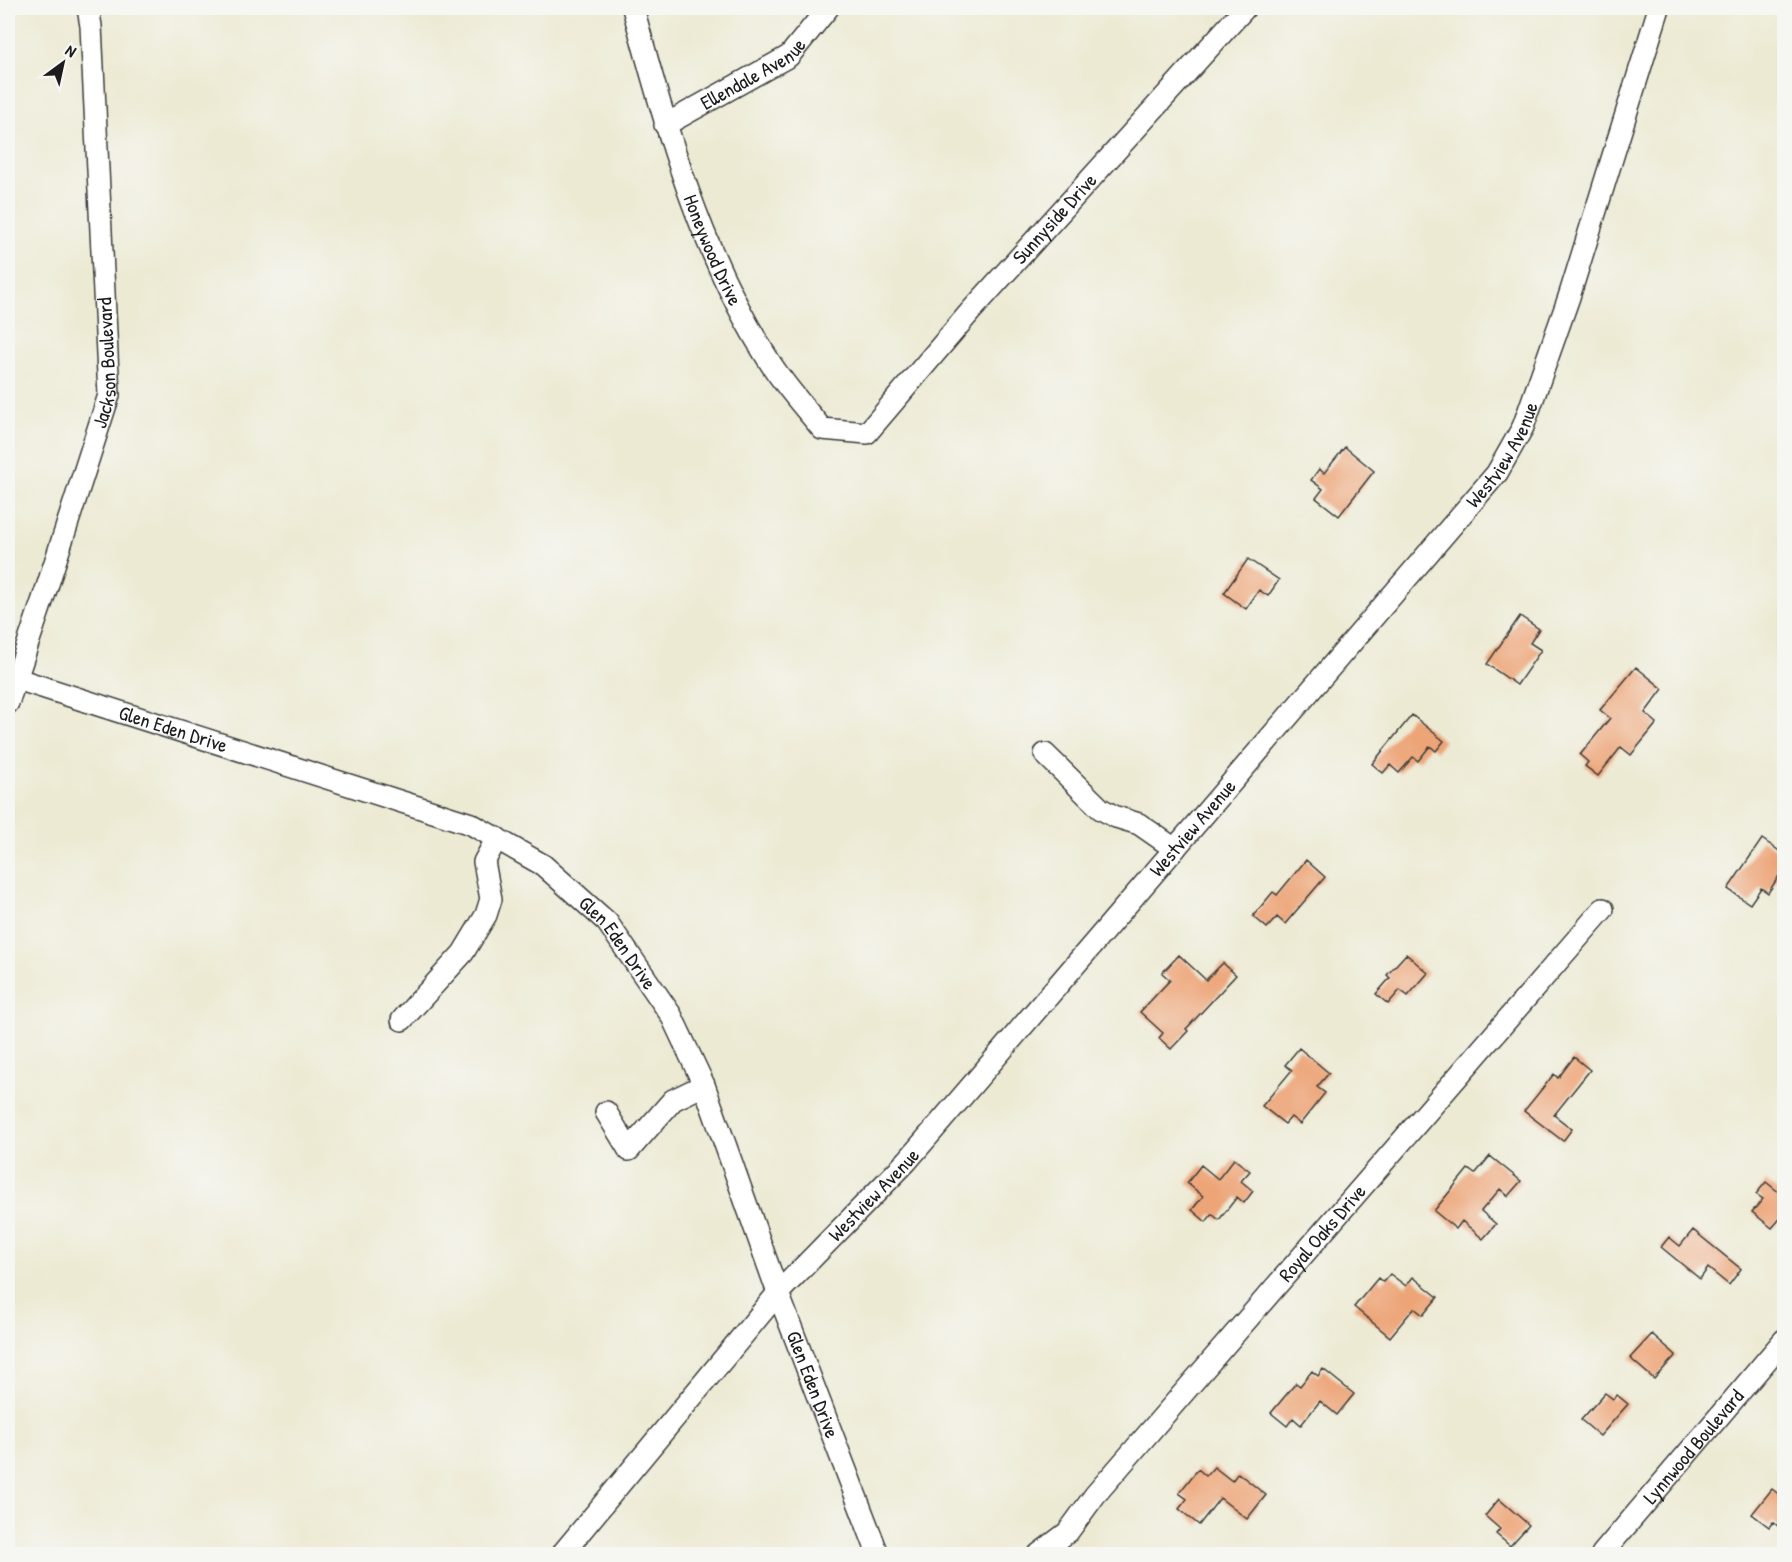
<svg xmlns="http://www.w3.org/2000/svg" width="1792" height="1562" font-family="'Patrick Hand',sans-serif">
<rect width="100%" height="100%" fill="#f6f6f2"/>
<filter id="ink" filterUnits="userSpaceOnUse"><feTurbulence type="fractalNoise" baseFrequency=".0167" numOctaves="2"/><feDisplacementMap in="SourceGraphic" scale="12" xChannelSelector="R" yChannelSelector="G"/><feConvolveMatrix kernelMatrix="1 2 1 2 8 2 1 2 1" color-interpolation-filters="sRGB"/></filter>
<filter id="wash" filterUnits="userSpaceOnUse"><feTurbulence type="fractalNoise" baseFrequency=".008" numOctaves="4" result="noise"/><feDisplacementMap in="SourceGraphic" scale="24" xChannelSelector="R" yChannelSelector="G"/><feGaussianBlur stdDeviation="1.35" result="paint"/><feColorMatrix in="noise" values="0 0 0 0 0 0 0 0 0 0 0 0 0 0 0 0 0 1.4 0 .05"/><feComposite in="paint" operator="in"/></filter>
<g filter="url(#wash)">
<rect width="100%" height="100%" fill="#edead4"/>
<g id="blocks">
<path fill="#eda578" d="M 1345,447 L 1374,471 L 1339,516 L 1316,498 L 1323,489 L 1311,480 L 1319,469 L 1324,473 Z
M 1248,559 L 1279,580 L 1268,596 L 1259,590 L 1246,609 L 1224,593 Z
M 1520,616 L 1539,629 L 1530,643 L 1541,650 L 1517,685 L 1487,664 Z
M 1636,667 L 1663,689 L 1645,713 L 1657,723 L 1631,755 L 1621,747 L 1598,776 L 1585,766 L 1588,762 L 1580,755 L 1610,718 L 1600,710 Z
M 1412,715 L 1444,741 L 1436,751 L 1430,746 L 1418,761 L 1413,757 L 1399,773 L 1390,765 L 1383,773 L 1372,764 Z
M 1762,839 L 1785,855 L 1785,880 L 1779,876 L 1768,893 L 1761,888 L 1750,904 L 1728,889 Z
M 1306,860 L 1325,877 L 1285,924 L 1277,917 L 1267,928 L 1253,916 L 1273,892 L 1277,895 Z
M 1406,954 L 1428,973 L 1408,996 L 1400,990 L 1388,1004 L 1376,994 L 1390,978 L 1387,975 Z
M 1179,955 L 1206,980 L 1223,963 L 1236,975 L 1186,1029 L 1188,1031 L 1171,1049 L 1159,1038 L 1163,1033 L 1140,1012 L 1170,980 L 1162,973 Z
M 1299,1048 L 1329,1073 L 1317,1087 L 1325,1093 L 1300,1124 L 1291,1117 L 1285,1124 L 1262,1106 L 1292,1070 L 1285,1065 Z
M 1574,1057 L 1590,1070 L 1554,1115 L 1572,1129 L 1563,1141 L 1524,1111 L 1554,1074 L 1558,1078 Z
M 1490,1156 L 1521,1181 L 1508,1196 L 1500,1189 L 1481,1211 L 1496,1224 L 1483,1239 L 1462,1221 L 1456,1229 L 1434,1211 L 1468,1169 L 1475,1174 Z
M 1234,1159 L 1250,1171 L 1241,1181 L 1253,1191 L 1244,1203 L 1237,1197 L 1219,1220 L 1212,1214 L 1206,1222 L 1192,1210 L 1203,1196 L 1187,1183 L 1201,1165 L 1218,1179 Z
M 1766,1182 L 1785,1197 L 1785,1213 L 1772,1228 L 1752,1212 L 1763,1199 L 1756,1194 Z
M 1693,1230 L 1741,1269 L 1729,1285 L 1708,1268 L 1700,1279 L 1661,1247 L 1669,1237 L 1680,1246 Z
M 1390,1274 L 1406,1286 L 1413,1277 L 1438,1297 L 1423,1315 L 1414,1308 L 1390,1337 L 1354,1307 L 1378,1278 L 1383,1282 Z
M 1652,1334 L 1676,1355 L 1654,1379 L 1630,1358 Z
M 1323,1369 L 1354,1394 L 1337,1415 L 1320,1401 L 1301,1425 L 1293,1418 L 1287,1426 L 1271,1413 L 1296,1383 L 1300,1386 L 1312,1371 L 1318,1376 Z
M 1605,1393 L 1613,1399 L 1617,1395 L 1628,1404 L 1600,1436 L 1581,1420 Z
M 1214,1467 L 1232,1481 L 1238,1473 L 1266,1495 L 1247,1519 L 1220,1498 L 1199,1525 L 1179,1509 L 1187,1499 L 1179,1493 L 1198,1469 L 1206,1476 Z
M 1772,1489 L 1785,1499 L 1785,1532 L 1773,1522 L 1769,1527 L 1752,1514 Z
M 1499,1499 L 1529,1525 L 1510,1546 L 1496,1534 L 1500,1529 L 1485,1516 Z"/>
</g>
</g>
<g filter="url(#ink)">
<use href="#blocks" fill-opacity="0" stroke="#3b3b38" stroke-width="1.5"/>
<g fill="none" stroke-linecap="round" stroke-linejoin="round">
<g stroke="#3b3b38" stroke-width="24">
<g id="minor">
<path id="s1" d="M 633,8 C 667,132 701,255 771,364 C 786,387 805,408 822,429 L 867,433 L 970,312 L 1245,8"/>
<path id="s2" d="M 665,125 L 789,56 L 828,8"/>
<path id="s3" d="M 17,679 L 471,824 L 543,865 L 607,922 L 671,1015 L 704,1085 L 778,1293 L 878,1554"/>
<path id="s4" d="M 8,703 L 48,584 L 109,395 L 91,26 L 88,8"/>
<path d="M 1045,754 L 1101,809 L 1116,817 L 1139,824 L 1175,849"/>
<path d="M 402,1020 L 463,953 L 486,915 L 491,899 L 484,862 L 497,838"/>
<path d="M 606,1112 L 629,1150 L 673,1100 L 704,1085"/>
<path id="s5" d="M 562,1554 L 778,1293 L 907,1161 L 1497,473 L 1523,427 L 1569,297 L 1659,8"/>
<path id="s6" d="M 1039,1554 L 1068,1532 L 1095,1495 L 1603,909"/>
<path id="s7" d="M 1602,1554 L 1784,1340"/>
</g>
</g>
<use href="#minor" stroke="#fff" stroke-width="21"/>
</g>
</g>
<g text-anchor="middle" stroke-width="4.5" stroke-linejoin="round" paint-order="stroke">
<g font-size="20" fill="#1c1c1c" stroke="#f6f6f2">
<text dy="7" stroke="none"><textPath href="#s2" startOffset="102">Ellendale Avenue</textPath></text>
<text dy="7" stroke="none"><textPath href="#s1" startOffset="796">Sunnyside Drive</textPath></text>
<text dy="7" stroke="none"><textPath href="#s1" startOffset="255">Honeywood Drive</textPath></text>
<text dy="7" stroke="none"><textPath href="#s4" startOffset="356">Jackson Boulevard</textPath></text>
<text dy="7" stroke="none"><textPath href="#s5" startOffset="1448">Westview Avenue</textPath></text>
<text dy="7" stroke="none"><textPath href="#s3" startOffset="164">Glen Eden Drive</textPath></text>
<text dy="7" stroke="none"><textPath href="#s5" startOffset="962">Westview Avenue</textPath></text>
<text dy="7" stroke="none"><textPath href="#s3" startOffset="668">Glen Eden Drive</textPath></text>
<text dy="7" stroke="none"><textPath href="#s5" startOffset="476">Westview Avenue</textPath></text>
<text dy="7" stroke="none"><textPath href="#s6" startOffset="429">Royal Oaks Drive</textPath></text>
<text dy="7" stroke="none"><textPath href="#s3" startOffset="1154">Glen Eden Drive</textPath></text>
<text dy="7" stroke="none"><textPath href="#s7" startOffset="141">Lynnwood Boulevard</textPath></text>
</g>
</g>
<rect width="1792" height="1562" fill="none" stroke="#f6f6f2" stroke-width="30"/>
<g transform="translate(63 63) rotate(33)" stroke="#f6f6f2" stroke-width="4.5" paint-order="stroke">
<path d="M0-4.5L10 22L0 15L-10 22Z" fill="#1c1c1c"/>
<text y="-9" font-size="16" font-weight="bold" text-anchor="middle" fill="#1c1c1c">N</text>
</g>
</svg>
